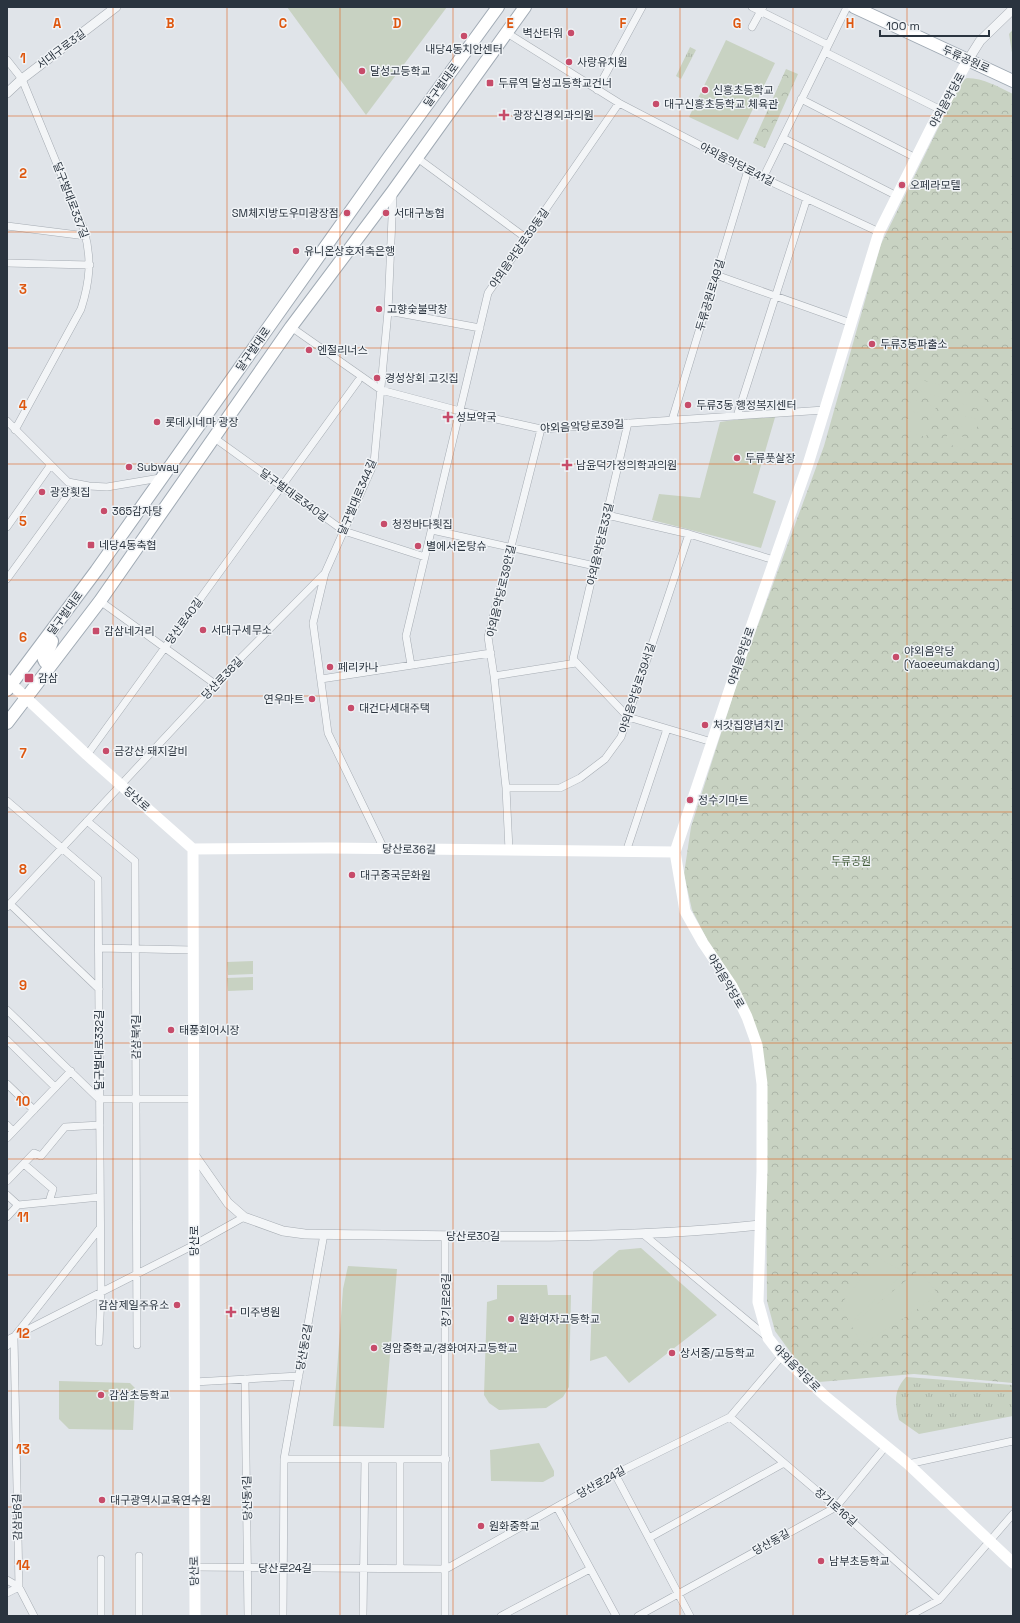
<svg xmlns="http://www.w3.org/2000/svg" width="1020" height="1623" font-family="'Space Grotesk','Noto Sans KR',sans-serif">
<defs>
<pattern id="grass-tufts" width="24" height="20" patternUnits="userSpaceOnUse"><rect width="24" height="20" fill="#c8d2c2"/><path d="M3 7l-1-3M5 7V3M7 7l1-3M15 17l-1-3M17 17v-4M19 17l1-3" fill="none" stroke="#acb5a8"/></pattern>
<pattern id="park-crowns" width="20" height="18" patternUnits="userSpaceOnUse"><rect width="20" height="18" fill="#c8d2c2"/><path d="M2 6a3 3 0 1 1 6 0M12 15a3 3 0 1 1 6 0" fill="none" stroke="#acb5a8"/></pattern>
</defs>
<rect width="100%" height="100%" fill="#e0e4e9"/>
<path fill="url(#grass-tufts)" d="M 690,47 L 696,50 L 681,79 L 676,76 Z
M 906,1377 L 1013,1385 L 1013,1416 L 919,1434 L 899,1420 C 895,1403 893,1391 906,1377 Z"/>
<path fill="url(#park-crowns)" d="M 1013,29 L 1013,59 L 1009,34 Z
M 786,69 L 798,74 L 765,148 L 753,143 Z
M 967,78 C 984,78 998,87 1013,94 L 1013,1383 L 914,1374 L 819,1382 L 794,1357 L 775,1331 L 767,1301 L 766,1176 L 761,1046 L 692,910 L 684,874 L 691,827 L 741,671 L 824,446 L 881,244 L 957,90 L 962,81 Z"/>
<path fill="#c8d2c2" d="M 287,7 L 447,7 L 366,115 Z
M 726,40 L 775,63 L 738,140 L 689,117 Z
M 918,379 L 943,386 L 940,397 L 915,389 Z
M 960,391 L 985,399 L 982,410 L 957,402 Z
M 911,399 L 936,407 L 933,418 L 908,410 Z
M 954,413 L 979,420 L 976,431 L 951,424 Z
M 776,414 L 753,493 L 776,501 L 761,548 L 652,520 L 659,494 L 700,498 L 720,422 Z
M 905,418 L 929,426 L 926,437 L 901,429 Z
M 948,432 L 973,440 L 970,451 L 945,443 Z
M 253,961 L 253,974 L 228,975 L 227,962 Z
M 253,977 L 253,990 L 228,991 L 227,978 Z
M 641,1248 L 717,1315 L 629,1383 L 606,1356 L 590,1361 L 593,1272 L 619,1250 Z
M 878,1258 L 905,1272 L 850,1323 L 840,1305 Z
M 348,1266 L 397,1269 L 384,1428 L 333,1426 L 343,1289 Z
M 919,1270 L 939,1295 L 862,1345 L 851,1325 Z
M 497,1285 L 547,1285 L 548,1295 L 571,1295 L 569,1387 L 563,1397 L 546,1408 L 499,1410 L 489,1403 L 484,1395 L 487,1302 L 497,1299 Z
M 59,1381 L 130,1383 L 135,1388 L 133,1430 L 69,1429 L 59,1419 Z
M 539,1443 L 554,1471 L 554,1476 L 543,1482 L 491,1481 L 490,1450 Z"/>
<g fill="none" stroke-linecap="round" stroke-linejoin="round">
<g stroke="#a6acb3" stroke-width="8">
<path id="minor" d="M 752,7 L 828,45
M 752,27 L 763,7
M 507,33 L 619,103 L 763,178 L 879,232
M 825,52 L 941,110
M 7,60 L 22,79 L 84,230 C 92,259 90,281 81,309 L 15,430
M 597,90 L 642,7
M 801,99 L 916,158
M 783,138 L 897,196
M 416,157 L 526,238
M 763,178 L 847,7
M 7,226 L 86,236
M 7,263 L 90,265
M 716,275 L 851,323
M 388,311 L 480,328
M 291,327 L 381,390 L 460,411 L 541,429 L 824,410
M 737,416 L 807,198
M 672,420 L 748,170
M 7,421 L 68,482 L 89,486 L 107,487 L 160,478
M 628,423 L 573,659 L 628,717 L 712,742
M 213,437 L 344,531 L 425,557
M 607,515 L 689,534 L 774,560
M 7,527 L 50,466
M 432,530 L 595,566
M 7,579 L 76,484
M 100,601 L 215,684
M 411,665 L 406,636 L 488,293 L 619,103
M 494,676 L 576,663
M 321,679 L 491,653
M 87,755 L 358,381
M 506,788 L 560,788 L 580,778 L 605,759 L 621,737 L 689,534
M 7,801 L 98,879 L 101,1293 L 99,1342
M 87,821 L 135,861 L 137,1345
M 384,849 L 328,733 L 313,623 L 325,573 L 374,463 L 388,311 L 393,194
M 509,850 L 506,788 L 494,676 L 488,637 L 541,429
M 626,852 L 667,729
M 10,904 L 99,989
M 7,907 L 215,684 L 324,574
M 99,948 L 193,950
M 7,1010 L 99,1099 L 194,1099
M 7,1040 L 55,1087
M 7,1084 L 34,1110
M 7,1125 L 13,1131
M 7,1138 L 71,1071
M 24,1164 L 53,1189 L 49,1202
M 7,1181 L 34,1153 L 41,1156 L 65,1127 L 100,1125
M 7,1195 L 18,1205 L 100,1197
M 7,1217 L 18,1205
M 643,1234 L 767,1337
M 7,1340 L 194,1245 L 244,1217
M 7,1346 L 100,1228
M 245,1379 L 248,1616
M 194,1382 L 299,1376
M 730,1417 L 836,1507 L 939,1600
M 284,1459 L 446,1459
M 908,1464 L 1013,1441
M 615,1474 L 690,1616
M 557,1507 L 616,1616
M 649,1538 L 784,1463
M 101,1559 L 101,1616
M 194,1567 L 446,1569 L 615,1474 L 730,1417 L 782,1356
M 400,1568 L 400,1459
M 7,1580 L 19,1587 L 34,1616
M 7,1593 L 19,1587 L 14,1338
M 139,1616 L 139,1556
M 283,1616 L 284,1459 L 324,1234
M 363,1616 L 365,1459
M 445,1616 L 445,1236
M 501,1616 L 590,1569
M 638,1616 L 836,1507 L 886,1446
M 909,1616 L 939,1600 L 1013,1514"/>
</g>
<g stroke="#a6acb3" stroke-width="10">
<path id="tertiary" d="M 968,60 L 980,41 L 1013,9
M 7,93 L 22,79 L 116,7
M 195,1156 L 228,1203 L 244,1217 L 283,1231 L 305,1234 C 457,1236 609,1241 760,1225"/>
</g>
<g stroke="#a0aab4" stroke-width="14">
<path id="primary" d="M 854,7 L 1013,81
M 50,666 C 35,656 51,652 52,641
M 7,690 L 96,571 L 389,157 L 498,7
M 7,723 L 100,601 L 291,327 L 393,191 L 525,7"/>
</g>
<use href="#minor" stroke="#f3f5f7" stroke-width="7"/>
<use href="#tertiary" stroke="#f3f5f7" stroke-width="9"/>
<path stroke="#fff" stroke-width="11" d="M 968,60 L 931,128 L 879,232 L 809,461 L 736,670 L 675,852 L 685,911 L 703,943 L 732,986 L 747,1017 L 757,1045 L 762,1084 L 762,1171 L 758,1302 L 768,1338 L 782,1356 L 826,1397 L 908,1464 L 1013,1563
M 7,680 L 87,755 L 193,849 L 195,1616
M 193,849 L 330,848 L 675,852"/>
<use href="#primary" stroke="#fff" stroke-width="12"/>
</g>
<path fill="none" stroke="#de570f" stroke-width="1" stroke-opacity="0.55" d="M 113,7 L 113,1616M 227,7 L 227,1616M 340,7 L 340,1616M 453,7 L 453,1616M 567,7 L 567,1616M 680,7 L 680,1616M 793,7 L 793,1616M 907,7 L 907,1616M 7,116 L 1013,116M 7,232 L 1013,232M 7,348 L 1013,348M 7,464 L 1013,464M 7,580 L 1013,580M 7,696 L 1013,696M 7,812 L 1013,812M 7,927 L 1013,927M 7,1043 L 1013,1043M 7,1159 L 1013,1159M 7,1275 L 1013,1275M 7,1391 L 1013,1391M 7,1507 L 1013,1507"/>
<g fill="#c74c6a" stroke="#f0f3f6" stroke-width="1.5">
<circle cx="571" cy="33" r="4"/>
<circle cx="464" cy="36" r="4"/>
<circle cx="569" cy="62" r="4"/>
<circle cx="362" cy="71" r="4"/>
<rect x="486" y="79" width="8" height="8" rx="2"/>
<circle cx="705" cy="90" r="4"/>
<circle cx="656" cy="104" r="4"/>
<path d="M502 109h4v4h4v4h-4v4h-4v-4h-4v-4h4z"/>
<circle cx="902" cy="185" r="4"/>
<circle cx="347" cy="213" r="4"/>
<circle cx="386" cy="213" r="4"/>
<circle cx="296" cy="251" r="4"/>
<circle cx="379" cy="309" r="4"/>
<circle cx="872" cy="344" r="4"/>
<circle cx="309" cy="350" r="4"/>
<circle cx="377" cy="378" r="4"/>
<circle cx="688" cy="405" r="4"/>
<path d="M446 411h4v4h4v4h-4v4h-4v-4h-4v-4h4z"/>
<circle cx="157" cy="422" r="4"/>
<circle cx="737" cy="458" r="4"/>
<path d="M565 459h4v4h4v4h-4v4h-4v-4h-4v-4h4z"/>
<circle cx="129" cy="467" r="4"/>
<circle cx="42" cy="492" r="4"/>
<circle cx="104" cy="511" r="4"/>
<circle cx="384" cy="524" r="4"/>
<rect x="87" y="541" width="8" height="8" rx="2"/>
<circle cx="418" cy="546" r="4"/>
<circle cx="203" cy="630" r="4"/>
<rect x="92" y="627" width="8" height="8" rx="2"/>
<circle cx="896" cy="657" r="4"/>
<circle cx="330" cy="667" r="4"/>
<rect x="24" y="673" width="10" height="10" rx="2"/>
<circle cx="312" cy="699" r="4"/>
<circle cx="351" cy="708" r="4"/>
<circle cx="705" cy="725" r="4"/>
<circle cx="106" cy="751" r="4"/>
<circle cx="690" cy="800" r="4"/>
<circle cx="352" cy="875" r="4"/>
<circle cx="171" cy="1030" r="4"/>
<circle cx="177" cy="1305" r="4"/>
<path d="M229 1306h4v4h4v4h-4v4h-4v-4h-4v-4h4z"/>
<circle cx="511" cy="1319" r="4"/>
<circle cx="374" cy="1348" r="4"/>
<circle cx="672" cy="1353" r="4"/>
<circle cx="101" cy="1395" r="4"/>
<circle cx="102" cy="1500" r="4"/>
<circle cx="481" cy="1526" r="4"/>
<circle cx="821" cy="1561" r="4"/>
</g>
<g text-anchor="middle" stroke-width="3" stroke-linejoin="round" paint-order="stroke">
<g font-size="11" fill="#2a343f" stroke="#f0f3f6" text-anchor="start">
<text x="563" y="37" text-anchor="end">벽산타워</text>
<text x="464" y="53" text-anchor="middle">내당4동치안센터</text>
<text x="577" y="66">사랑유치원</text>
<text x="370" y="75">달성고등학교</text>
<text x="498" y="87">두류역 달성고등학교건너</text>
<text x="713" y="94">신흥초등학교</text>
<text x="664" y="108">대구신흥초등학교 체육관</text>
<text x="513" y="119">광장신경외과의원</text>
<text x="910" y="189">오페라모텔</text>
<text x="339" y="217" text-anchor="end">SM체지방도우미광장점</text>
<text x="394" y="217">서대구농협</text>
<text x="304" y="255">유니온상호저축은행</text>
<text x="387" y="313">고향숯불막창</text>
<text x="880" y="348">두류3동파출소</text>
<text x="317" y="354">엔절리너스</text>
<text x="385" y="382">경성상회 고깃집</text>
<text x="696" y="409">두류3동 행정복지센터</text>
<text x="456" y="421">성보약국</text>
<text x="165" y="426">롯데시네마 광장</text>
<text x="745" y="462">두류풋살장</text>
<text x="576" y="469">남윤덕가정의학과의원</text>
<text x="137" y="471">Subway</text>
<text x="50" y="496">광장횟집</text>
<text x="112" y="515">365감자탕</text>
<text x="392" y="528">청정바다횟집</text>
<text x="99" y="549">네당4동축협</text>
<text x="426" y="550">별에서온탕슈</text>
<text x="211" y="634">서대구세무소</text>
<text x="104" y="635">감삼네거리</text>
<text x="904" y="655">야외음악당<tspan x="904" dy="13">(Yaoeeumakdang)</tspan></text>
<text x="338" y="671">페리카나</text>
<text x="38" y="682">감삼</text>
<text x="304" y="703" text-anchor="end">연우마트</text>
<text x="359" y="712">대건다세대주택</text>
<text x="713" y="729">처갓집양념치킨</text>
<text x="114" y="755">금강산 돼지갈비</text>
<text x="698" y="804">정수기마트</text>
<text x="360" y="879">대구중국문화원</text>
<text x="179" y="1034">태풍회어시장</text>
<text x="169" y="1309" text-anchor="end">감삼제일주유소</text>
<text x="240" y="1316">미주병원</text>
<text x="519" y="1323">원화여자고등학교</text>
<text x="382" y="1352">경암중학교/경화여자고등학교</text>
<text x="680" y="1357">상서중/고등학교</text>
<text x="109" y="1399">감삼초등학교</text>
<text x="110" y="1504">대구광역시교육연수원</text>
<text x="489" y="1530">원화중학교</text>
<text x="829" y="1565">남부초등학교</text>
</g>
<g font-size="11" fill="#2a343f" stroke="#f0f3f6">
<text transform="translate(61 49) rotate(-37)" y="4">서대구로3길</text>
<text transform="translate(966 59) rotate(24)" y="4">두류공원로</text>
<text transform="translate(441 85) rotate(-54)" y="4">달구벌대로</text>
<text transform="translate(947 100) rotate(-61)" y="4">야외음악당로</text>
<text transform="translate(737 164) rotate(27)" y="4">야외음악당로41길</text>
<text transform="translate(71 200) rotate(69)" y="4">달구벌대로337길</text>
<text transform="translate(519 248) rotate(-55)" y="4">야외음악당로39동길</text>
<text transform="translate(710 295) rotate(-73)" y="4">두류공원로49길</text>
<text transform="translate(253 349) rotate(-55)" y="4">달구벌대로</text>
<text transform="translate(582 426) rotate(-3)" y="4">야외음악당로39길</text>
<text transform="translate(294 495) rotate(36)" y="4">달구벌대로340길</text>
<text transform="translate(357 497) rotate(-67)" y="4">달구벌대로344길</text>
<text transform="translate(600 544) rotate(-77)" y="4">야외음악당로33길</text>
<text transform="translate(501 591) rotate(-77)" y="4">야외음악당로39안길</text>
<text transform="translate(65 613) rotate(-54)" y="4">달구벌대로</text>
<text transform="translate(184 621) rotate(-54)" y="4">당산로40길</text>
<text transform="translate(741 656) rotate(-71)" y="4">야외음악당로</text>
<text transform="translate(222 678) rotate(-46)" y="4">당산로38길</text>
<text transform="translate(637 688) rotate(-72)" y="4">야외음악당로39서길</text>
<text transform="translate(137 799) rotate(42)" y="4">당산로</text>
<text transform="translate(409 849) rotate(1)" y="4">당산로36길</text>
<text transform="translate(726 981) rotate(59)" y="4">야외음악당로</text>
<text transform="translate(136 1037) rotate(-90)" y="4">감삼북1길</text>
<text transform="translate(99 1050) rotate(-90)" y="4">달구벌대로332길</text>
<text x="473" y="1240">당산로30길</text>
<text transform="translate(194 1241) rotate(-90)" y="4">당산로</text>
<text transform="translate(446 1300) rotate(-90)" y="4">장기로26길</text>
<text transform="translate(304 1347) rotate(-80)" y="4">당산동2길</text>
<text transform="translate(797 1368) rotate(45)" y="4">야외음악당로</text>
<text transform="translate(601 1482) rotate(-29)" y="4">당산로24길</text>
<text transform="translate(247 1498) rotate(-91)" y="4">당산동1길</text>
<text transform="translate(836 1507) rotate(41)" y="4">장기로16길</text>
<text transform="translate(17 1517) rotate(-91)" y="4">감삼남6길</text>
<text transform="translate(771 1542) rotate(-29)" y="4">당산동길</text>
<text x="285" y="1572">당산로24길</text>
<text transform="translate(194 1571) rotate(-91)" y="4">당산로</text>
</g>
<g font-size="11" fill="#415a38" stroke="#f0f3f6">
<text x="851" y="865">두류공원</text>
</g>
</g>
<g font-size="13" text-anchor="middle" font-weight="bold" fill="#de570f" stroke="#f0f3f6" stroke-width="3" stroke-linejoin="round" paint-order="stroke">
<text x="57" y="28">A</text>
<text x="170" y="28">B</text>
<text x="283" y="28">C</text>
<text x="397" y="28">D</text>
<text x="510" y="28">E</text>
<text x="623" y="28">F</text>
<text x="737" y="28">G</text>
<text x="850" y="28">H</text>
<text x="23" y="63">1</text>
<text x="23" y="178">2</text>
<text x="23" y="294">3</text>
<text x="23" y="410">4</text>
<text x="23" y="526">5</text>
<text x="23" y="642">6</text>
<text x="23" y="758">7</text>
<text x="23" y="874">8</text>
<text x="23" y="990">9</text>
<text x="23" y="1106">10</text>
<text x="23" y="1222">11</text>
<text x="23" y="1338">12</text>
<text x="23" y="1454">13</text>
<text x="23" y="1570">14</text>
</g>
<rect width="1020" height="1623" fill="none" stroke="#2a343f" stroke-width="16"/>
<path d="M880 30v6h109v-6" fill="none" stroke="#2a343f" stroke-width="2"/>
<text x="886" y="30" font-size="12" fill="#2a343f" stroke="#f0f3f6" stroke-width="3" paint-order="stroke">100 m</text>
</svg>
